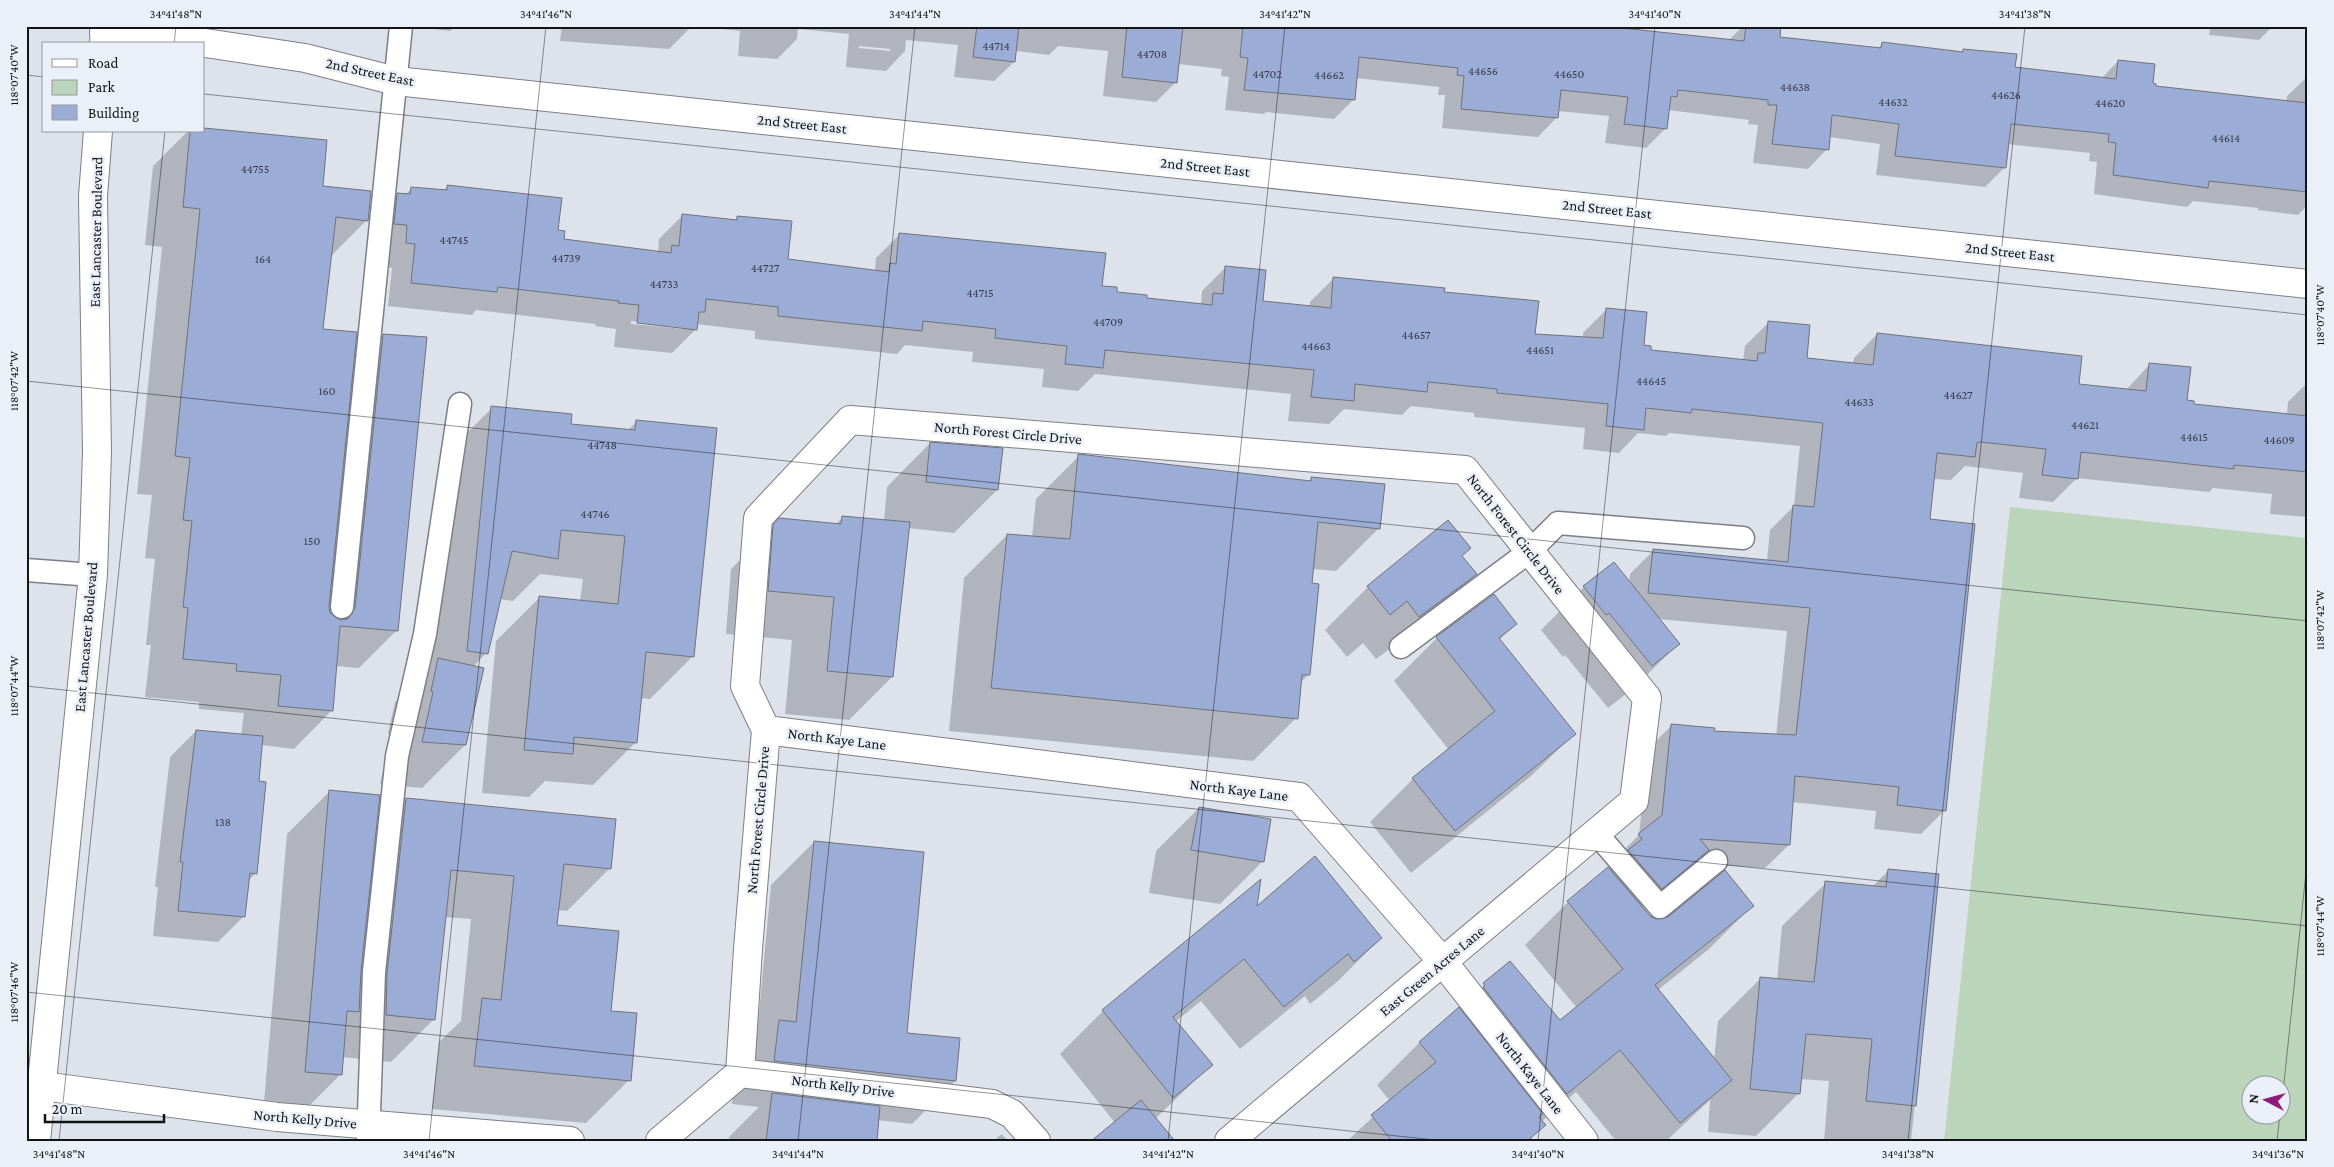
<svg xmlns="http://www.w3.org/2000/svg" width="2334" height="1167" font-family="'Crimson Pro',serif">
<rect width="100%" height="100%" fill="#dee2eb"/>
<path fill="#bbd5bb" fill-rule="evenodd" d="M 2010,507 L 2308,538 L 2308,1141 L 1944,1141 ZM 2252,1084 L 2282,1084 L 2282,1114 L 2252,1114 Z"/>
<path fill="#0003" fill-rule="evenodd" d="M 333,26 L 359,26 L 357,29 Z
M 406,26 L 455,26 L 450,31 Z
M 562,26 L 689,26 L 689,29 L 669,49 L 560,41 Z
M 694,26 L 1591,26 L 1728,41 L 1743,26 L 1780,26 L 1779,38 L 1877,49 L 1882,44 L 1961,53 L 1964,50 L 2014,68 L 2101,79 L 2118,61 L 2154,87 L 2286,102 L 2287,96 L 2308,76 L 2308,205 L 2298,215 L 2258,210 L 2258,208 L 2193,201 L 2187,207 L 2094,194 L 2097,162 L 2089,161 L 2090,153 L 2007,144 L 2005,167 L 1985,187 L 1876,175 L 1880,144 L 1829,137 L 1827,149 L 1808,169 L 1753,163 L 1758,125 L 1748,124 L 1749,120 L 1668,110 L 1666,128 L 1646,148 L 1605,143 L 1609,116 L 1558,111 L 1557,117 L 1538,137 L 1442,128 L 1445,95 L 1438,95 L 1439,87 L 1356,78 L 1353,100 L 1334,119 L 1266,112 L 1264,114 L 1225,110 L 1229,77 L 1221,76 L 1222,69 L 1178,64 L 1176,82 L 1156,102 L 1103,96 L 1108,51 L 1058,46 L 1049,55 L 1015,51 L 1014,62 L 994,81 L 954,77 L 958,45 L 906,40 L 905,51 L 886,71 L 846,67 L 849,34 L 798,29 L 797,39 L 777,59 L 738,56 L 740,31 ZM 859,46 L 890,49 L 890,51 L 859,48 Z
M 2179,26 L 2273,26 L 2259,40 L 2209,35 L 2210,29 Z
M 204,129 L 326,141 L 321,187 L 367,220 L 330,257 L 322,330 L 352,367 L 383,336 L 397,630 L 359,668 L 336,666 L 332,710 L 294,749 L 261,745 L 257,782 L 256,873 L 248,881 L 244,916 L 218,942 L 153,936 L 158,887 L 155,887 L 170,757 L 196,731 L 241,736 L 244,713 L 199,709 L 199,702 L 145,697 L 151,645 L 146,645 L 155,559 L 145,558 L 152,495 L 137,494 L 162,247 L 145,245 L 153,166 L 188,131 L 204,131 Z
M 448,186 L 557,231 L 563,240 L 658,253 L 659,239 L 683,215 L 734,221 L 738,217 L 787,260 L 875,271 L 876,258 L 900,234 L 1145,300 L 1201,305 L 1202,291 L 1226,267 L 1262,302 L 1310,307 L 1310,302 L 1334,278 L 1443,293 L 1534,335 L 1583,338 L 1583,333 L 1607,309 L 1649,351 L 1743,361 L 1745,346 L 1769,322 L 1805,359 L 1853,364 L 1854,358 L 1877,334 L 2078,385 L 2126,390 L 2150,364 L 2186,402 L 2193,406 L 2287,414 L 2288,402 L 2308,382 L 2308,517 L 2270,514 L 2272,494 L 2213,488 L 2209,492 L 2077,478 L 2053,502 L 2019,498 L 2023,473 L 1965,466 L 1951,480 L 1933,479 L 1928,520 L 1945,810 L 1921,834 L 1874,829 L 1876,811 L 1792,802 L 1789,845 L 1765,868 L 1694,864 L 1642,908 L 1656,921 L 1752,906 L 1709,949 L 1658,990 L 1714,1060 L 1718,1021 L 1761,978 L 1777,980 L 1782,926 L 1826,883 L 1872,887 L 1889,870 L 1938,875 L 1911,1141 L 1824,1141 L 1829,1081 L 1800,1079 L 1799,1093 L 1756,1136 L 1708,1132 L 1710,1100 L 1666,1141 L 1616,1141 L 1576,1092 L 1528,1133 L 1534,1141 L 1347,1141 L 1390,1101 L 1377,1085 L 1420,1042 L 1510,963 L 1559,1022 L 1577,1008 L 1525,945 L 1568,902 L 1608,869 L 1610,871 L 1618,862 L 1616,858 L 1639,835 L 1648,749 L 1672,725 L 1713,732 L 1776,736 L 1787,631 L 1658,619 L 1678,644 L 1635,687 L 1608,708 L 1565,655 L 1563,657 L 1541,630 L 1584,587 L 1629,583 L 1630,574 L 1653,551 L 1767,561 L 1770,530 L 1794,506 L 1800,446 L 1669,433 L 1666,436 L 1638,433 L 1619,453 L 1583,449 L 1585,428 L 1474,417 L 1474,413 L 1411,406 L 1402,415 L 1344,409 L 1329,424 L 1288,421 L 1291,394 L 1095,374 L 1078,391 L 1042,387 L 1044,369 L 972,362 L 973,352 L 905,345 L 897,354 L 755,339 L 755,331 L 696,324 L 696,329 L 672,353 L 614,347 L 616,329 L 595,326 L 596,324 L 476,310 L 472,315 L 388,306 L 392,268 L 383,267 L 374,218 L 398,194 L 405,195 L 412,188 L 443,191 ZM 631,321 L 683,327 L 683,329 L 631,324 Z
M 492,408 L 570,425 L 628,430 L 637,421 L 693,656 L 650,699 L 640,698 L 636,742 L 593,785 L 545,781 L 529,797 L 482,793 L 496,641 L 539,598 L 580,601 L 583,579 L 540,574 L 513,601 L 499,599 L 486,653 L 473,667 L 465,745 L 422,788 L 380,784 L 391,735 L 388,734 L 395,702 L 427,670 L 449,451 Z
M 930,443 L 997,490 L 954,533 L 908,528 L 892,677 L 849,720 L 785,714 L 792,640 L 726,634 L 731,569 L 780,520 L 835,525 L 842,518 L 884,521 L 887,487 Z
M 1079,456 L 1308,482 L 1312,478 L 1379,528 L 1336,571 L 1312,569 L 1308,675 L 1300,683 L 1296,718 L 1253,761 L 949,731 L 964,578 L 1007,535 L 1032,537 L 1036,499 Z
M 1461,556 L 1476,574 L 1433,617 L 1376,659 L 1363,643 L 1347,657 L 1325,630 L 1368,587 Z
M 1493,596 L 1516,624 L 1499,640 L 1574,734 L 1531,776 L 1411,873 L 1370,822 L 1413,779 L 1449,750 L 1394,681 L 1437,638 Z
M 330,791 L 375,830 L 406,799 L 610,868 L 567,911 L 557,910 L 556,926 L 609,1012 L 629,1080 L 586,1123 L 432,1109 L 439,1042 L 461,1021 L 471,919 L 445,917 L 434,1019 L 391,1062 L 342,1057 L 340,1075 L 297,1118 L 263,1114 L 287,834 Z
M 1199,808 L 1263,861 L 1220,904 L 1149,893 L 1156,851 Z
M 814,842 L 905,1034 L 955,1081 L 912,1124 L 877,1120 L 875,1141 L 729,1141 L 729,1137 L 759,1107 L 732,1104 L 736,1064 L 756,1045 L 771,885 Z
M 1259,882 L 1255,909 L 1381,938 L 1338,981 L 1310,1004 L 1305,996 L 1240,1049 L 1201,1001 L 1175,1022 L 1211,1065 L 1155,1119 L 1115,1123 L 1060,1054 L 1103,1011 Z
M 1002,1134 L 1008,1141 L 993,1141 Z"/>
<path fill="#9badd7" stroke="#6f727a" d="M 977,26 L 1019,26 L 1015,62 L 973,57 Z
M 1127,26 L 1183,26 L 1177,83 L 1122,77 Z
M 1243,26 L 1603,26 L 1744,41 L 1746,26 L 1781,26 L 1780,37 L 1881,48 L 1882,42 L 1963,52 L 1963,49 L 2017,54 L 2015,67 L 2116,79 L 2118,60 L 2155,64 L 2153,83 L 2156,84 L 2156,86 L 2308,103 L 2308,192 L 2209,181 L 2208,188 L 2113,175 L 2116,143 L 2108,142 L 2109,134 L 2011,124 L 2006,168 L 1895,156 L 1899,124 L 1832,115 L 1829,150 L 1772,144 L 1777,105 L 1768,105 L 1768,100 L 1678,90 L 1677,97 L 1671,96 L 1667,129 L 1624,124 L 1628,97 L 1561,90 L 1558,118 L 1461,109 L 1464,76 L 1457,75 L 1458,68 L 1359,57 L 1355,100 L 1244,90 L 1248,58 L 1240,57 Z
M 204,128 L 327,140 L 323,186 L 371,191 L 368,221 L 336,217 L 323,329 L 357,332 L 329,606 L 330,613 L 340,620 L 348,619 L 355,608 L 383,334 L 427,337 L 398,631 L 340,626 L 333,711 L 278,706 L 281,675 L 236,671 L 237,664 L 183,659 L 188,608 L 183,607 L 192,521 L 183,520 L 190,458 L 175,456 L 200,209 L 183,207 L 190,131 L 204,131 Z
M 447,185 L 562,198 L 558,230 L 565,231 L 564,239 L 671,253 L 672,245 L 679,246 L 682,214 L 737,220 L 737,216 L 792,221 L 788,259 L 889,272 L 890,263 L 896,264 L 899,233 L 1106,253 L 1102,286 L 1117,287 L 1117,292 L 1147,295 L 1147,298 L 1212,305 L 1213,293 L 1223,294 L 1225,266 L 1266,270 L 1263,301 L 1331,308 L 1333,277 L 1445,288 L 1444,292 L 1539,301 L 1535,334 L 1603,338 L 1606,308 L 1647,312 L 1644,345 L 1651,346 L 1651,350 L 1757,361 L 1758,353 L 1765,353 L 1768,321 L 1810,325 L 1807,358 L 1873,365 L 1877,333 L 2082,356 L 2079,384 L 2146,391 L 2149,363 L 2191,367 L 2187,400 L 2194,401 L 2194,404 L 2308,416 L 2308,472 L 2234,465 L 2234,469 L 2081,452 L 2078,479 L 2042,475 L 2046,449 L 1980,442 L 1977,443 L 1975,457 L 1937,453 L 1930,519 L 1975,524 L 1946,811 L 1897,805 L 1899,787 L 1795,776 L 1790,845 L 1700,839 L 1709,850 L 1662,889 L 1628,850 L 1642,839 L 1638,834 L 1662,815 L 1671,724 L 1715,728 L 1714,731 L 1796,735 L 1810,608 L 1648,593 L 1653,549 L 1788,562 L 1793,505 L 1814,507 L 1823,423 L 1692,409 L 1691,413 L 1646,408 L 1644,430 L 1606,426 L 1608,404 L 1497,393 L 1497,389 L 1428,382 L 1427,392 L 1355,384 L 1354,401 L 1311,397 L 1314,370 L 1105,350 L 1103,368 L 1065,364 L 1067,346 L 995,338 L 996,329 L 923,321 L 922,331 L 835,322 L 778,316 L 778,307 L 706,299 L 705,312 L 699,312 L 697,330 L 637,323 L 639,305 L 618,303 L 619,301 L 498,287 L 497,292 L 411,283 L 415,244 L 406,243 L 407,225 L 394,224 L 397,193 L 410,194 L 411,187 L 447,190 Z
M 491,406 L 572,414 L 571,424 L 635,430 L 636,420 L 717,428 L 694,657 L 646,652 L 637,743 L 574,737 L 573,754 L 524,750 L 539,596 L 618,604 L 625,536 L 561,530 L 558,559 L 512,551 L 488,654 L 467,651 Z
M 930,442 L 1003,448 L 998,490 L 926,482 Z
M 1078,454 L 1311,481 L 1311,477 L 1385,484 L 1380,529 L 1318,522 L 1312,583 L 1319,584 L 1310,675 L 1302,675 L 1298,719 L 991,688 L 1007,534 L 1070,539 Z
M 842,516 L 910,522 L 893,677 L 827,671 L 834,597 L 768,591 L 773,525 L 779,518 L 841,524 Z
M 1448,520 L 1471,548 L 1462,556 L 1477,574 L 1419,617 L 1407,601 L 1390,615 L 1367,586 Z
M 1614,562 L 1680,644 L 1652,666 L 1609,613 L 1606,615 L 1583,586 Z
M 1494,594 L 1517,624 L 1499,638 L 1576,734 L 1455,831 L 1412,778 L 1495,711 L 1436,637 Z
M 438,658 L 484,668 L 466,745 L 422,742 L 433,692 L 431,691 Z
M 196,730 L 263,736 L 259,781 L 266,782 L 257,874 L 250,873 L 245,917 L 178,911 L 183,862 L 180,862 Z
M 329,790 L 380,795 L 361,971 L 359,1012 L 347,1011 L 342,1075 L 305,1072 Z
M 406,798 L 616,819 L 611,869 L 564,864 L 557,925 L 619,931 L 611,1011 L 637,1013 L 631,1081 L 474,1066 L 482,998 L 501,1000 L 514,876 L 451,870 L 435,1020 L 386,1015 L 387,973 Z
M 1199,807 L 1271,819 L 1264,862 L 1191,850 Z
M 814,841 L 924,852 L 907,1033 L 960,1038 L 956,1081 L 774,1061 L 779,1020 L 796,1022 Z
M 1315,856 L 1382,938 L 1354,962 L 1348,954 L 1284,1007 L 1244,959 L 1173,1017 L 1213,1065 L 1173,1098 L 1102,1010 L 1261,879 L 1257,906 Z
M 1608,867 L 1650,916 L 1656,919 L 1668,917 L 1725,870 L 1754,906 L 1655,985 L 1732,1080 L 1680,1123 L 1620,1050 L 1567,1094 L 1483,987 L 1485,986 L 1483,983 L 1510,961 L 1560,1020 L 1623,969 L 1567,901 Z
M 1888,869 L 1939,874 L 1916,1106 L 1866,1101 L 1872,1039 L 1806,1034 L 1800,1094 L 1750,1089 L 1760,977 L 1814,982 L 1825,881 L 1886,887 Z
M 1459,1007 L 1543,1114 L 1539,1117 L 1546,1125 L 1527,1141 L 1392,1141 L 1371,1115 L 1436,1062 L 1419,1042 Z
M 772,1093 L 880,1106 L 877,1141 L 766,1141 Z
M 1141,1100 L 1175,1141 L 1091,1141 Z"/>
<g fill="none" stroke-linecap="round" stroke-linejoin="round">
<g stroke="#7b7f87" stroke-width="25">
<path id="lane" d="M 26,570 L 93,575
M 342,607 L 401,26
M 1401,647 L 1530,551 L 1558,523 L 1743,538
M 1596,833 L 1660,907 L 1716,861
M 368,1141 L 374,972 L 397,756 L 425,634 L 460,404"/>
</g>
<g stroke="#7b7f87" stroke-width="30">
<path id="street" d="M 104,32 L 172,38 L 305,58 L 396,81 L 2308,284
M 766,730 L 1299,797 L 1443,962 L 1584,1141
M 740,1073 L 748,949 L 766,730 L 745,686 L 758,518 L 850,420 L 1465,470 L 1647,698 L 1634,801 L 1229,1141
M 42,1086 L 277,1117 L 570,1141
M 660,1141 L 740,1073 L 992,1104 L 1012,1114 L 1036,1141"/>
</g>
<g stroke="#7b7f87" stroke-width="30">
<path id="secondary" d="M 104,44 L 105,26
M 36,1141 L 93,575 L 97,452 L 93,196 L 98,131"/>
</g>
<use href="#lane" stroke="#fff" stroke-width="22"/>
<use href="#street" stroke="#fff" stroke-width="28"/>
<use href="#secondary" stroke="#fff" stroke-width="28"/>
</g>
<path fill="none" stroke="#121417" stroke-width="1" stroke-opacity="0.45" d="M 174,44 L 176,26M 26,75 L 44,77M 204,94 L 2308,315M 26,381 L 2308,621M 26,686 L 2308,926M 26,992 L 1445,1141M 2282,1102 L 2308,853M 59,1141 L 165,131M 429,1141 L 546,26M 798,1141 L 915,26M 1168,1141 L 1285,26M 1538,1141 L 1655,26M 1908,1141 L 2025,26M 2277,1141 L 2280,1114"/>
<g text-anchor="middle" stroke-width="5" stroke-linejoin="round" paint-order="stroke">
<g font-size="12" fill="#343a47">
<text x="996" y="50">44714</text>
<text x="1152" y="58">44708</text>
<text x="1483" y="75">44656</text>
<text x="1267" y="78">44702</text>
<text x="1569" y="78">44650</text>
<text x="1329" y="79">44662</text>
<text x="1795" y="91">44638</text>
<text x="2006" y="99">44626</text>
<text x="1893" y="106">44632</text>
<text x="2110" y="107">44620</text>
<text x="2226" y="142">44614</text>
<text x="255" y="173">44755</text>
<text x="454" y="244">44745</text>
<text x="566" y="262">44739</text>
<text x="263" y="263">164</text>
<text x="765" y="272">44727</text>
<text x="664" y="288">44733</text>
<text x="980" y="297">44715</text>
<text x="1108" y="326">44709</text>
<text x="1416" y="339">44657</text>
<text x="1316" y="350">44663</text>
<text x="1540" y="354">44651</text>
<text x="1651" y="385">44645</text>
<text x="327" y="395">160</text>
<text x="1958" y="399">44627</text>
<text x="1859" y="406">44633</text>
<text x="2085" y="429">44621</text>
<text x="2194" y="441">44615</text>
<text x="2279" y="444">44609</text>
<text x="602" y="449">44748</text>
<text x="595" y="518">44746</text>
<text x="312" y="545">150</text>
<text x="223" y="826">138</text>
</g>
<g font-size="15" fill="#121417" stroke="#ebeff8">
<text transform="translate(370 72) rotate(12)" y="5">2nd Street East</text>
<text transform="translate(802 124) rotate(6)" y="5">2nd Street East</text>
<text transform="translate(1205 167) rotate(6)" y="5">2nd Street East</text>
<text transform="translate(1607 209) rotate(6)" y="5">2nd Street East</text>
<text transform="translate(96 232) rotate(-89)" y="5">East Lancaster Boulevard</text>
<text transform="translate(2010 252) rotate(6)" y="5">2nd Street East</text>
<text transform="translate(1008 433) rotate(5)" y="5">North Forest Circle Drive</text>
<text transform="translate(1516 534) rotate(52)" y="5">North Forest Circle Drive</text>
<text transform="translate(86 637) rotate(-85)" y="5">East Lancaster Boulevard</text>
<text transform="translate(837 739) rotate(7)" y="5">North Kaye Lane</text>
<text transform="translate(1239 790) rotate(7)" y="5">North Kaye Lane</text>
<text transform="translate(758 820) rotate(-85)" y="5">North Forest Circle Drive</text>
<text transform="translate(1432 971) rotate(-40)" y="5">East Green Acres Lane</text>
<text transform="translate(1530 1073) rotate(52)" y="5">North Kaye Lane</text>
<text transform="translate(843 1086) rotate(7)" y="5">North Kelly Drive</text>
<text transform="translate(305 1119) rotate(5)" y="5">North Kelly Drive</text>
</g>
</g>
<rect width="2334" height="1167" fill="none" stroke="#ebeff8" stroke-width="55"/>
<rect x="42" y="42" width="162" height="90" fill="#ebeff8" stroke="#94979e"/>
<rect x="52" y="59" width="25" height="8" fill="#ffffff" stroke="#94979e"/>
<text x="88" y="68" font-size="15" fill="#121417">Road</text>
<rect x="52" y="80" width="25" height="15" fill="#bbd5bb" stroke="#94979e"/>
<text x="88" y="92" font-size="15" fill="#121417">Park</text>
<rect x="52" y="105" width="25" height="15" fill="#9badd7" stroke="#94979e"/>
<text x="88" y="118" font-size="15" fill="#121417">Building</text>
<g transform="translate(2266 1100) rotate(276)"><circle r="24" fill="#ebeff8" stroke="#94979e"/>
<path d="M0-4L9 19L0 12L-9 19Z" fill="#8d1c7e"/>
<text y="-8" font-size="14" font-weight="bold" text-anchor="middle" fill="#121417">N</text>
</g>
<path d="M45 1114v8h119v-8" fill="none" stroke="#121417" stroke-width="2.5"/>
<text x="52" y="1114" font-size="15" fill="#121417" stroke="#ebeff8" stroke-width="4" paint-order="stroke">20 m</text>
<rect x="28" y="28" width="2278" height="1112" fill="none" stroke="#121417" stroke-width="2"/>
<g font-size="12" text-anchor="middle" fill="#121417">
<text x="176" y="18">34°41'48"N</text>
<text x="546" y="18">34°41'46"N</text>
<text x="915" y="18">34°41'44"N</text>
<text x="1285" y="18">34°41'42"N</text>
<text x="1655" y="18">34°41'40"N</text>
<text x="2025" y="18">34°41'38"N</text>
<text transform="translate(14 75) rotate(-90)" y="4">118°07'40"W</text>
<text transform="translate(2320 315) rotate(-90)" y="4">118°07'40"W</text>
<text transform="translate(14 381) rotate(-90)" y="4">118°07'42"W</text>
<text transform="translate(2320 620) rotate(-90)" y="4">118°07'42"W</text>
<text transform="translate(14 686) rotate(-90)" y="4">118°07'44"W</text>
<text transform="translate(2320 926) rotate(-90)" y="4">118°07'44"W</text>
<text transform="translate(14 992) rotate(-90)" y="4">118°07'46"W</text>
<text x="59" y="1158">34°41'48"N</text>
<text x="429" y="1158">34°41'46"N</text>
<text x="798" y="1158">34°41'44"N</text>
<text x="1168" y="1158">34°41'42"N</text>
<text x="1538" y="1158">34°41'40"N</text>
<text x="1908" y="1158">34°41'38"N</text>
<text x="2278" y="1158">34°41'36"N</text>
</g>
</svg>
